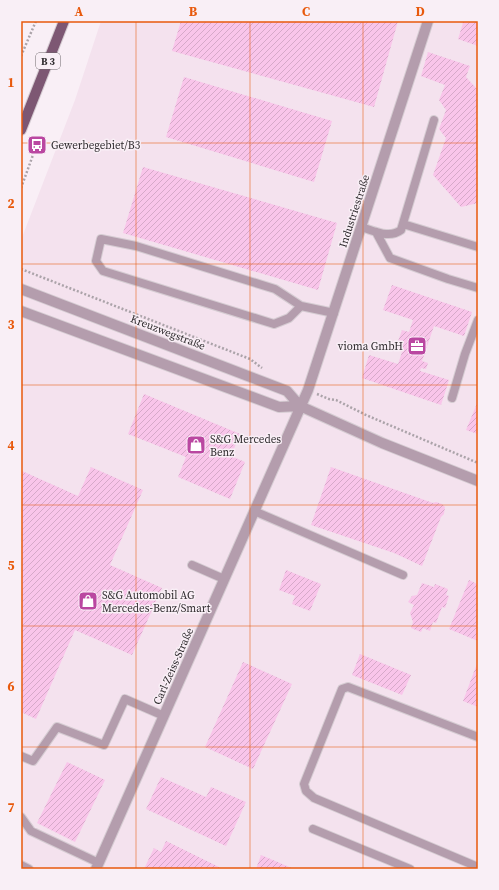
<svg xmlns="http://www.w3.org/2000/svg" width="499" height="890" font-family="'Source Serif 4',serif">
<defs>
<pattern id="building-hatch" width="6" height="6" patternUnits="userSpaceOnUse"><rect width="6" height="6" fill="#f9c5ea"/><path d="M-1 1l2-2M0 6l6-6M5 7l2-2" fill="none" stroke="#d6a9c9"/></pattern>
</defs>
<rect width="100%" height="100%" fill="#f9eff6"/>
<path fill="#f4e2ee" d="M 101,21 L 478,21 L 478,869 L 21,869 L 21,240 L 75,100 Z"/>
<path fill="url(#building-hatch)" d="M 181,21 L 398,21 L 374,107 L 172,51 Z
M 458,21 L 478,21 L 478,46 L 458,39 L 463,23 Z
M 428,52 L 470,66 L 466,77 L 478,90 L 478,203 L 461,207 L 433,175 L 446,138 L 439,129 L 446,110 L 439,100 L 445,85 L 421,76 Z
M 184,77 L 332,121 L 314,182 L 166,137 Z
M 143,167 L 337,223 L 318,290 L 123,233 Z
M 392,285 L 472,312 L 464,336 L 434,326 L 422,361 L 428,363 L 426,369 L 421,368 L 420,371 L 449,380 L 441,405 L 362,378 L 369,355 L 398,364 L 402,352 L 395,350 L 402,330 L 409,332 L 413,320 L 383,310 Z
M 144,394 L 240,434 L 231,456 L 245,462 L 230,499 L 178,477 L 186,457 L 128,434 Z
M 478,401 L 478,434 L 466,430 Z
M 91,467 L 143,490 L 110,565 L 162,588 L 132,655 L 75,630 L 36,719 L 21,712 L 21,474 L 22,471 L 78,496 Z
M 331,467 L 433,503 L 436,502 L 442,504 L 445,507 L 444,514 L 441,517 L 422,566 L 394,553 L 311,525 Z
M 286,570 L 321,584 L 310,611 L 292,604 L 295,596 L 279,590 Z
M 469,580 L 477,584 L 478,580 L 478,641 L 449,629 Z
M 422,583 L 434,587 L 435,584 L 448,589 L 446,595 L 449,596 L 445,608 L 442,607 L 436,623 L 433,622 L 430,631 L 423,628 L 421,632 L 411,628 L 413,622 L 410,613 L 414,605 L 408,602 L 412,596 L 417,595 Z
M 360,654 L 411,675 L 402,695 L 352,675 Z
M 478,661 L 478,707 L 463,701 Z
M 243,662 L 292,684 L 253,769 L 205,747 Z
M 67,762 L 105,780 L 75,842 L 37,823 Z
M 161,777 L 206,797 L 211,787 L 246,802 L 226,846 L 146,809 Z
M 166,841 L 223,869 L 144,869 L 154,848 L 161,852 Z
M 261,855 L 294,869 L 256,869 Z"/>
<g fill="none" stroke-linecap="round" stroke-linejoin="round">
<g stroke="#d5ccd2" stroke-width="10">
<path id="service" d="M 403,224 L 478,247
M 361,227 C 375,231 389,239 401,230 L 434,120
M 376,232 L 390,258 L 448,279 L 478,288
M 301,306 L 275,289 L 136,246 L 101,239 L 96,261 L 103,271 L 274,324 L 289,318 L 301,306 L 334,313
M 452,398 L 465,354 L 478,320
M 254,511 L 403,575
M 192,565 L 224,579
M 478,737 L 348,687 L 342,689 L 304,784 L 306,791 L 314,798 L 478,867
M 21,756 L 33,761 L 57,727 L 104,745 L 125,699 L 164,716
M 21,817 L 31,831 L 99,863
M 313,829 L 410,869
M 21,865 L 29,869"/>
</g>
<g stroke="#d5ccd2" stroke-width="12">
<path id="minor" d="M 21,289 L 287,391 L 300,406
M 21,311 L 279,407 L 300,406 L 382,443 L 478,481
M 96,869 L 308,390 L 428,21"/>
</g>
<g stroke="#d5ccd2" stroke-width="12">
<path id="primary" d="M 21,130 L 64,21"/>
</g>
<path stroke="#aba3a9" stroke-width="2.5" stroke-dasharray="2 2" stroke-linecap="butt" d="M 21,56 L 36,21
M 21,188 L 33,155
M 21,269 L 250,359 L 262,368
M 317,394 L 329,399 L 336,400 L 366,415 L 478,463"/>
<use href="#service" stroke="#b49dad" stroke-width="8"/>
<use href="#minor" stroke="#b49dad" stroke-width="10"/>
<use href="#primary" stroke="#7d5773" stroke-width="10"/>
</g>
<path fill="none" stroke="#e8590c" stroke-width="1" stroke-opacity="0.55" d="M 136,21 L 136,869M 250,21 L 250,869M 363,21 L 363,869M 21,143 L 478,143M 21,264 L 478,264M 21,385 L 478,385M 21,505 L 478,505M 21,626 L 478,626M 21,747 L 478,747"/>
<defs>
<g id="bus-square" transform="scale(1)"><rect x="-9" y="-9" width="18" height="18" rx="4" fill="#ba47a1" stroke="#f9eff6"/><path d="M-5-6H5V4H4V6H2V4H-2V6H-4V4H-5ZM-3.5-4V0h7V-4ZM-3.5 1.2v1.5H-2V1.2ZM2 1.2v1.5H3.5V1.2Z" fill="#fff"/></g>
<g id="office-square" transform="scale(1)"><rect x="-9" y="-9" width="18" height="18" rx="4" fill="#ba47a1" stroke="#f9eff6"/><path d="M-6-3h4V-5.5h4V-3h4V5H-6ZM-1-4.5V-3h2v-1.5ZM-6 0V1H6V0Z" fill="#fff"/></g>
<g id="shop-square" transform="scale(1)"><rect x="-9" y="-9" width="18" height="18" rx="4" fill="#ba47a1" stroke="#f9eff6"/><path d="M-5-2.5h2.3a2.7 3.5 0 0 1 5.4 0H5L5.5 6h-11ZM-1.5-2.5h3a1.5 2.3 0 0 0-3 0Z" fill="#fff"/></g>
</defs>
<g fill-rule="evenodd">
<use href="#bus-square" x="37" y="145"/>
<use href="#office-square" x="417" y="346"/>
<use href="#shop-square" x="196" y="445"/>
<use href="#shop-square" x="88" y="601"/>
</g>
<g text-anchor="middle" stroke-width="3" stroke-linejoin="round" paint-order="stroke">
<rect fill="#f9eff6" stroke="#6c666a" stroke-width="1" x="36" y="53" width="24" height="16" rx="3"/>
<g font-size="10" font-weight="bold" fill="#2f2b2e">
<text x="48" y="65">B 3</text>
</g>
<g font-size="11" fill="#2f2b2e" stroke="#f9eff6" text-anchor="start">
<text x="51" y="149">Gewerbegebiet/B3</text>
<text x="403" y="350" text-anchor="end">vioma GmbH</text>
<text x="210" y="443">S&amp;G Mercedes<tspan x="210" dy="13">Benz</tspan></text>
<text x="102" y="599">S&amp;G Automobil AG<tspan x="102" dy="13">Mercedes-Benz/Smart</tspan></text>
</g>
<g font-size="11" fill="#2f2b2e" stroke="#f9eff6">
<text transform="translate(354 211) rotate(-72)" y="4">Industriestraße</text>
<text transform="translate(168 332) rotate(21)" y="4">Kreuzwegstraße</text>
<text transform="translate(173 666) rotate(-66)" y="4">Carl-Zeiss-Straße</text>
</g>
</g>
<rect width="499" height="890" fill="none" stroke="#f9eff6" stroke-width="44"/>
<rect x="22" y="22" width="455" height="846" fill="none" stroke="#e8590c" stroke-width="1.5"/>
<g font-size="13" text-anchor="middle" font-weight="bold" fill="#e8590c">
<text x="79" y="16">A</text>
<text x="193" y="16">B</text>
<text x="306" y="16">C</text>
<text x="420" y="16">D</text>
<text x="11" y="87">1</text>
<text x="11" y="208">2</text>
<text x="11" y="329">3</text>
<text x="11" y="450">4</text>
<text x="11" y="570">5</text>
<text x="11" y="691">6</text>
<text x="11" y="812">7</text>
</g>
</svg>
